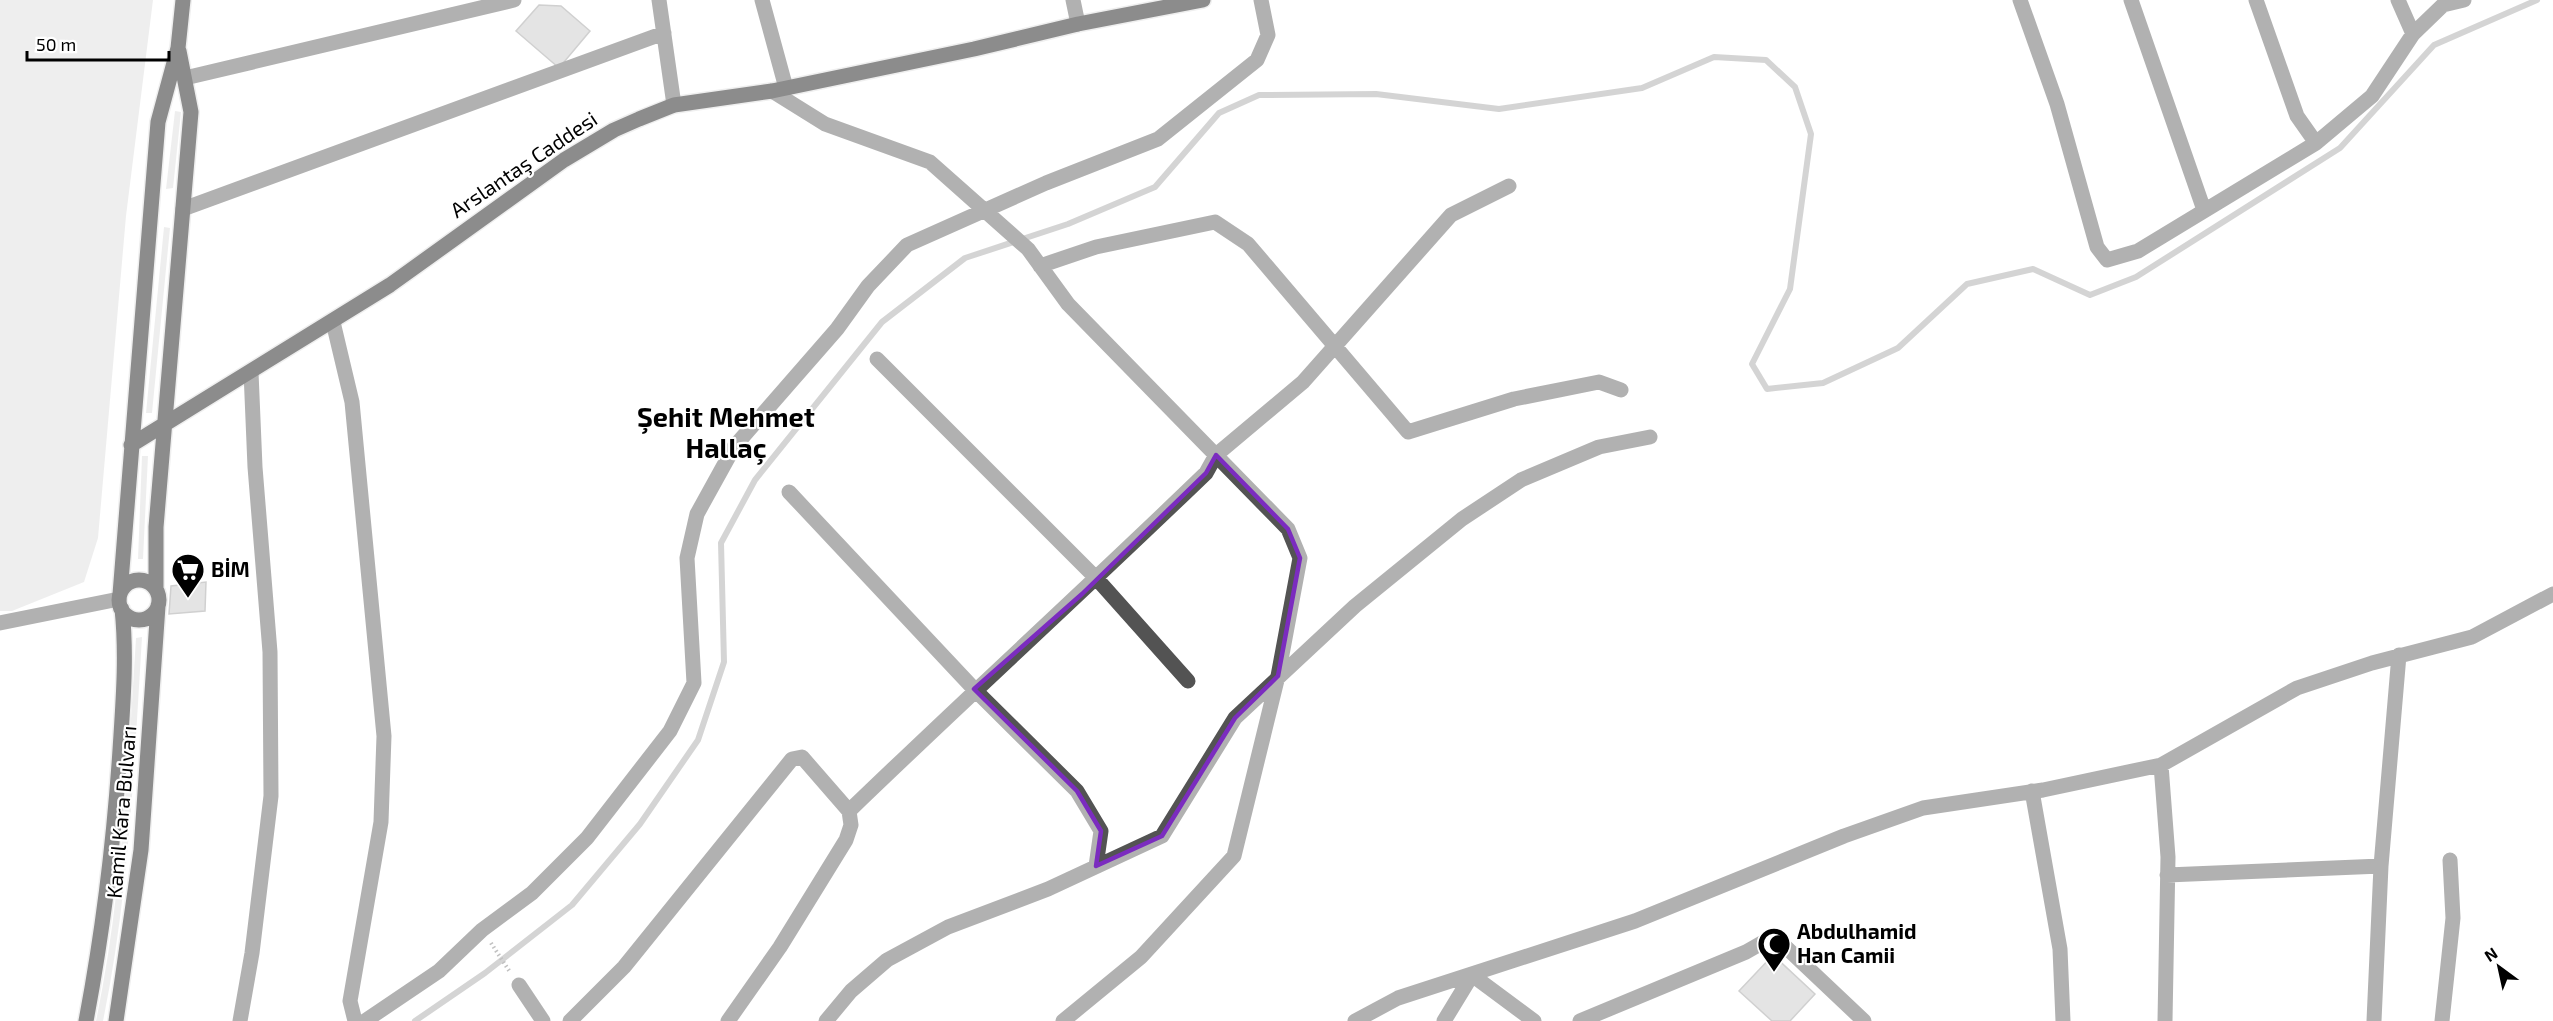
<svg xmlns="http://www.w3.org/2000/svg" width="2553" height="1021" font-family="'Exo 2',sans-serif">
<rect width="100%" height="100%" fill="#fff"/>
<path fill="#dadada" d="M 0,0 L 153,0 L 126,216 L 98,538 L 84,582 L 12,611 L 0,611 Z
M 175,111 L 181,112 L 173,188 L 166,189 Z
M 164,227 L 170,228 L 152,413 L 146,413 Z
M 142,456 L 148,456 L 143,559 L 138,559 Z
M 142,637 C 134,766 129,895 103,1021 L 96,1021 C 122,896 128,766 136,638 Z"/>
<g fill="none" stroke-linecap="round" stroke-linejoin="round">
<path stroke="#a1a1a1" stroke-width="6" d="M 415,1021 L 485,973 L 572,905 L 640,824 L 698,740 L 724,662 L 721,543 L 755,480 L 882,322 L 965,258 L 1068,224 L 1155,187 L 1219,113 L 1259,95 L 1376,94 L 1499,109 L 1642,88 L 1714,57 L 1766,60 L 1795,87 L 1811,134 L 1790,289 L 1752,364 L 1767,389 L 1823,383 L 1898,348 L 1967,284 L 2033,269 L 2090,295 L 2136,277 L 2340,148 L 2434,45 L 2537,0"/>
</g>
<path fill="#c3c3c3" stroke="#979797" stroke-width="1.5" d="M 539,5 L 561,6 L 590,31 L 559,68 L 516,31 Z
M 206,582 L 205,611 L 169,614 L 171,586 Z
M 1773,955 L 1815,994 L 1790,1021 L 1772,1021 L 1739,991 Z"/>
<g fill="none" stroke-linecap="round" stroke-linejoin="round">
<g stroke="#dbdbdb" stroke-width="18">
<path id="major" d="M 131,445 L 390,285 L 564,160 L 614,130 L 639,119 L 674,105 L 772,91 L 974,49 L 1078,24 L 1203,0
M119 600a20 20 0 1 1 40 0a20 20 0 1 1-40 0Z
M 156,589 L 156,527 L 191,112 L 179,51
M 120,594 L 158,122 L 178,48 L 183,0
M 86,1021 C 103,931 114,841 120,750 C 123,703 127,656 122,609
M 116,1021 L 141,850 L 158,606"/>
</g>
<path stroke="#757575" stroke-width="4" stroke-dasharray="1.5 3" stroke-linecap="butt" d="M 491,943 L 510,972"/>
<path stroke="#535353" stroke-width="15" d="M 659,0 L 674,105
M 762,0 L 786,88
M 1073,0 L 1078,24
M 2020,0 L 2057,104 L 2097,247 L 2107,260 L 2138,251 L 2316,143 L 2372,96 L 2413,34 L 2443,5 L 2464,0
M 2131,0 L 2204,210
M 2256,0 L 2297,116 L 2316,143
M 2398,0 L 2413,34
M 185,78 L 514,0
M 772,91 L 825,124 L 930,162 L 1028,249 L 1068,304 L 1288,529 L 1300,558 L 1278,676 L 1234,856 L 1141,957 L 1063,1021
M 183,209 L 664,33
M 1040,266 L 1096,247 L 1215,222 L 1248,244 L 1408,432 L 1514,399 L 1599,382 L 1621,390
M 333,322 L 352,402 L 384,736 L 381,822 L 350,1001 L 355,1021
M 877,359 L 1097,579 L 1188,681
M 789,492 L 974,689 L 1077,791 L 1101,831 L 1096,866
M 0,623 L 119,599
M 2161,765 L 2168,857 L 2165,1021
M 2032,791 L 2060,949 L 2063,1021
M 849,811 C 967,697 1088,587 1206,473 L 1216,455 L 1303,382 L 1451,215 L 1509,186
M 2167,875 L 2381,866 L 2399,655
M 519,985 L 543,1021
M 240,1021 L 252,953 L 271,796 L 270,652 L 255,467 L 251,372
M 365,1021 L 439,971 L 482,930 L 532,893 L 587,838 L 670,731 L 694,683 L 687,558 L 697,514 L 734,447 L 837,329 L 868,286 L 907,245 L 1046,183 L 1158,139 L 1257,60 L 1268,35 L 1261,0
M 570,1021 L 624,967 L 792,759 L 802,757 L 849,811 L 851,825 L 846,840 L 780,947 L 728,1021
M 826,1021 L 851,991 L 887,960 L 948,927 L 1048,889 L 1162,836 L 1235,718 L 1355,606 L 1462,519 L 1521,480 L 1599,447 L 1650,437
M 1355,1021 L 1398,998 L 1635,921 L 1844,836 L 1923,808 L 2043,790 L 2161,765 L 2297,688 L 2372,663 L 2472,637 L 2553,594
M 1444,1021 L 1472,975 L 1534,1021
M 1580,1021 L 1746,952 L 1774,936 L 1864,1021
M 2374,1021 L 2381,866
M 2442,1021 L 2453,918 L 2450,860"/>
<use href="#major" stroke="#000" stroke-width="15"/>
</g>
<path d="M0 0H2553V1021H0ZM 1216,455 L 1288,529 L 1300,558 L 1278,676 L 1235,718 L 1162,836 L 1096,866 L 1101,831 L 1077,791 L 974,689 L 1082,594 L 1206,473 Z" fill="#fff" fill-opacity=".55" fill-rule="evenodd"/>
<path fill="none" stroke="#7b2cbf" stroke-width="4.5" stroke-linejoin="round" d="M 1216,455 L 1288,529 L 1300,558 L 1278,676 L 1235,718 L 1162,836 L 1096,866 L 1101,831 L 1077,791 L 974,689 L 1082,594 L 1206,473 Z"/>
<defs>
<g id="supermarket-pin" transform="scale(1.725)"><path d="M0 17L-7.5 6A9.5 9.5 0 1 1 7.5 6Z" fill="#000" stroke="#fff"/><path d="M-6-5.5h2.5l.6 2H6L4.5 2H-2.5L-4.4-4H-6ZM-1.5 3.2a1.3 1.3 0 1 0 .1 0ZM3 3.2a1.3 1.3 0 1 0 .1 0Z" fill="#fff"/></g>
<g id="mosque-pin" transform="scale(1.725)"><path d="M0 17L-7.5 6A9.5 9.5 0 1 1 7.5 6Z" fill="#000" stroke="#fff"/><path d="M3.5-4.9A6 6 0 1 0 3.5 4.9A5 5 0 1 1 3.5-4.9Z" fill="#fff"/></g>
</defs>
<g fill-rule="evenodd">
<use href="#supermarket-pin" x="188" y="570"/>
<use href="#mosque-pin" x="1774" y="944"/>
</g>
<g text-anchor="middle" stroke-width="4.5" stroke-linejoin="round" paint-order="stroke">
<g font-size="21" fill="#000" stroke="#fff">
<text transform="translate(524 165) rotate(-34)" y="7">Arslantaş Caddesi</text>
<text transform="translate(122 812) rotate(-85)" y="7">Kamil Kara Bulvarı</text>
</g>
<g font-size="21" font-weight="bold" fill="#000" stroke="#fff" text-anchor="start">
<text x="211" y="577">BİM</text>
<text x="1797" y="939">Abdulhamid<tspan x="1797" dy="24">Han Camii</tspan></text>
</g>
<g font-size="27" font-weight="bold" fill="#000" stroke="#fff">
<text x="726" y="427">Şehit Mehmet<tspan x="726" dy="31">Hallaç</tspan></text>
</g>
</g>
<g transform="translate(2499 967) rotate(327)" stroke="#ffffff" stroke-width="4.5" paint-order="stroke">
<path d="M0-4.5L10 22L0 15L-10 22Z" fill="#000000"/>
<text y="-9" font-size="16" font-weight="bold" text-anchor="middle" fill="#000000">N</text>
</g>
<path d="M27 51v9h142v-9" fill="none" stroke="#000000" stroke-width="3"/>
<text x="36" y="51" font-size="18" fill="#000000" stroke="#ffffff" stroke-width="4.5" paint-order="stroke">50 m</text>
</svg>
